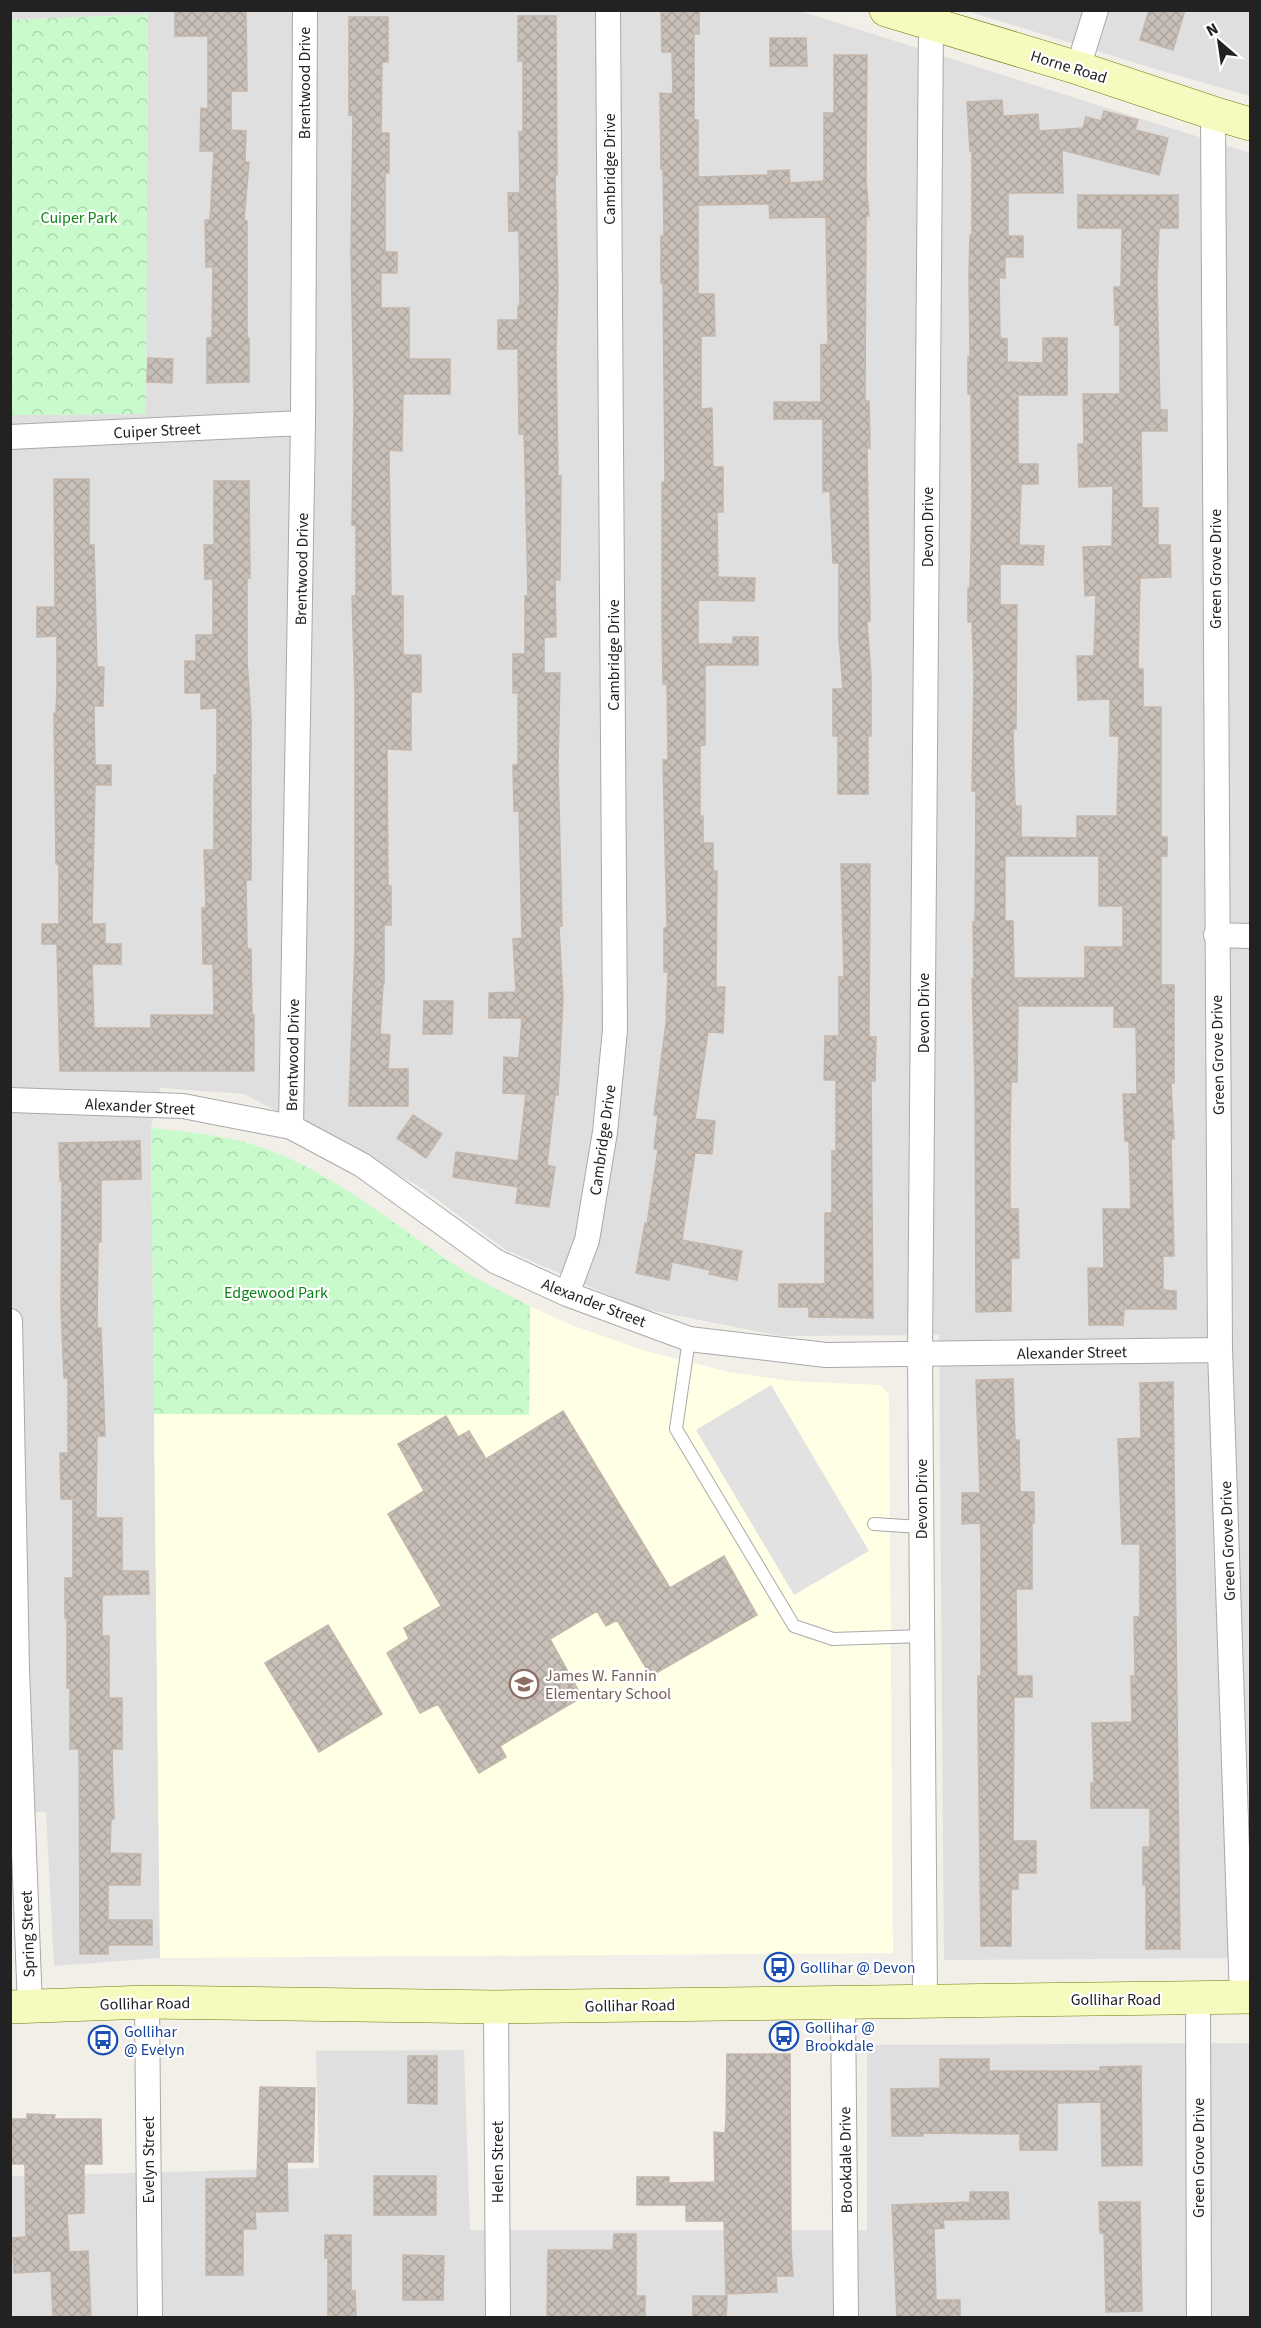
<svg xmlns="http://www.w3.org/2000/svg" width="1261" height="2328" font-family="'Source Sans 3',sans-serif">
<defs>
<pattern id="park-crowns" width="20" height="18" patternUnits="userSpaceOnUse" patternTransform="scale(1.5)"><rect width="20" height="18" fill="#c8facc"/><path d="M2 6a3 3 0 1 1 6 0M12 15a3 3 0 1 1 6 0" fill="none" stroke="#acd6af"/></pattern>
<pattern id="building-cross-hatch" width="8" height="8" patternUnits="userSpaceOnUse" patternTransform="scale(1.5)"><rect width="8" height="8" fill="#c7bfb8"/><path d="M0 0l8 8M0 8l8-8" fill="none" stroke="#aba49e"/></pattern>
</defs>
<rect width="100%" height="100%" fill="#f2efe9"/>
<path fill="#e0dfdf" d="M 11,11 L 800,11 L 1250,153 L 1250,1958 L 944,1960 L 939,1335 L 781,1336 L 639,1308 L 506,1250 L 417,1185 L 244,1094 L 160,1088 L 151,1128 L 160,1958 L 54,1966 L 46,1812 L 10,1812 L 10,415 L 146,414 L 148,15 L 11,20 Z
M 967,11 L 1250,11 L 1250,96 L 1152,68 Z
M 1250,2043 L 1250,2317 L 11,2317 L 10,2176 L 319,2168 L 316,2051 L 464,2050 L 470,2230 L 867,2230 L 867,2045 Z"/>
<path fill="#ffffe5" d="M 530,1306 L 571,1325 L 646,1351 L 729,1372 L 791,1381 L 880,1385 L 889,1394 L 893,1953 L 160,1958 L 154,1414 L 529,1415 Z"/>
<path fill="url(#park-crowns)" d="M 148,14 L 146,414 L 11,415 L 11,20 Z
M 151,1128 C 188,1132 227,1135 263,1148 C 331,1172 387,1219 446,1259 C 472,1277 501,1292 530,1306 L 529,1415 L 154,1414 Z"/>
<path fill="#e2e2e2" d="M 771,1385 L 869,1551 L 794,1595 L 696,1430 Z"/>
<path fill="url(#building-cross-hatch)" stroke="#c4b6ab" stroke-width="1.5" fill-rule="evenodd" d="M 175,10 L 246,10 L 247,91 L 231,91 L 231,130 L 246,131 L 245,162 L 249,162 L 244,220 L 247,221 L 247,338 L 249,338 L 249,382 L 207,383 L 207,338 L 212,338 L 213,267 L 206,267 L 205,220 L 210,220 L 214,151 L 200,151 L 201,108 L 208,109 L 208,36 L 175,36 Z
M 661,10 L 699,10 L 699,34 L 694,34 L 694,120 L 698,120 L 698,177 L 768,175 L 768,171 L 789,170 L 790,183 L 824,181 L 824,113 L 834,113 L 834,55 L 867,55 L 866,180 L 869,216 L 866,216 L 865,401 L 869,401 L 870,448 L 867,448 L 870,621 L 867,621 L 871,677 L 871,736 L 868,736 L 868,794 L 838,794 L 838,736 L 833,736 L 833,689 L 843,689 L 839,638 L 839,563 L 833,563 L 830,491 L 823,492 L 823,419 L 774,419 L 774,402 L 821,402 L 821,345 L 828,344 L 826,217 L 770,218 L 769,204 L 698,205 L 698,294 L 714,294 L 715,336 L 701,336 L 701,409 L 712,408 L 713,467 L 723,467 L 723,512 L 717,512 L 718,577 L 755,578 L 754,601 L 698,600 L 698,644 L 733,644 L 733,637 L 758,637 L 758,665 L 705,665 L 705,745 L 700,746 L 700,816 L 703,816 L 703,843 L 713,843 L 713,871 L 717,871 L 716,987 L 725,987 L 723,1033 L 708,1032 L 695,1119 L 715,1121 L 712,1154 L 695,1153 L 682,1240 L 742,1251 L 737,1280 L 709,1274 L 710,1270 L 672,1262 L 669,1280 L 636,1273 L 645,1223 L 647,1224 L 658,1149 L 654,1149 L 658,1115 L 654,1115 L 667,1015 L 666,1015 L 668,972 L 664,972 L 664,928 L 667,928 L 663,760 L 668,760 L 667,684 L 663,684 L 662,622 L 662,482 L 665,482 L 663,283 L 661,283 L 661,236 L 664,236 L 663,169 L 661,169 L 660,93 L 673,94 L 672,52 L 662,52 Z
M 1149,10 L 1185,10 L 1173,50 L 1140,40 Z
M 518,16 L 556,16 L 557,175 L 555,175 L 558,289 L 556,350 L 558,476 L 561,476 L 560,580 L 555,580 L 556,637 L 544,637 L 544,673 L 560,673 L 558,765 L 562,926 L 559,927 L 563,999 L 558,1095 L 555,1095 L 547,1165 L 555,1167 L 549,1207 L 516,1203 L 518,1187 L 453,1177 L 456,1152 L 518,1161 L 526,1094 L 503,1093 L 504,1057 L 519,1058 L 522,1018 L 489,1018 L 489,993 L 516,992 L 513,939 L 522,938 L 519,811 L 514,811 L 513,765 L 518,765 L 518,693 L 513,693 L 513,654 L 525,654 L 525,596 L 528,596 L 525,467 L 524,434 L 519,434 L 518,349 L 498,349 L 498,320 L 518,320 L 518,306 L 520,306 L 519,231 L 509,231 L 508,193 L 520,193 L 519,132 L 523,132 L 523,61 L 518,61 Z
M 349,17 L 388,17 L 388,62 L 382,62 L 381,133 L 389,133 L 389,173 L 385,173 L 385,252 L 397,252 L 397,273 L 381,273 L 381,308 L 409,308 L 409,359 L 450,359 L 450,394 L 403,394 L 402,451 L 389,450 L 391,596 L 403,596 L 403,655 L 421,655 L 421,692 L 411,692 L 411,750 L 387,749 L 388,886 L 391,886 L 391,925 L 384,925 L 384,984 L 383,984 L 380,1034 L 390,1035 L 388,1069 L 408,1069 L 408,1106 L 349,1106 L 355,946 L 355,692 L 352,596 L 356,596 L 356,525 L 352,525 L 354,407 L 351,252 L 353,115 L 349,115 Z
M 770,38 L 806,38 L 807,66 L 770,66 Z
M 1002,100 L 1003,116 L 1038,114 L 1039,131 L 1083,128 L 1086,117 L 1101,121 L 1104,111 L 1138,120 L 1135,130 L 1168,138 L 1159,175 L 1062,150 L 1063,193 L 1008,193 L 1008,236 L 1023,236 L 1023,257 L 1005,257 L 1005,278 L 999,277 L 1000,338 L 1007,339 L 1007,362 L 1043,363 L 1043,338 L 1067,338 L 1067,395 L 1018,395 L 1018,464 L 1038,464 L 1038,484 L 1021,484 L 1019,545 L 1044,546 L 1043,565 L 1000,564 L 1000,605 L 1017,605 L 1016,729 L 1013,729 L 1015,806 L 1021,806 L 1021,837 L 1077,838 L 1077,816 L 1117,816 L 1119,736 L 1110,736 L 1110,699 L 1078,700 L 1077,656 L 1094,656 L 1096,595 L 1085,596 L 1083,547 L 1112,546 L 1113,486 L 1079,487 L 1078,444 L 1084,444 L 1083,394 L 1120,394 L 1120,325 L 1115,325 L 1114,287 L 1121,287 L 1122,228 L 1078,228 L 1078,195 L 1178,195 L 1178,228 L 1159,228 L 1157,281 L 1160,410 L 1167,410 L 1167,431 L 1141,431 L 1142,508 L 1158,508 L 1158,545 L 1170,545 L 1171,577 L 1140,578 L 1138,669 L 1143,669 L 1143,707 L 1161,707 L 1161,837 L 1167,837 L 1167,856 L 1161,856 L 1161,985 L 1174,985 L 1174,1083 L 1171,1083 L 1174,1139 L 1171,1139 L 1174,1256 L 1163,1256 L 1163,1290 L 1176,1291 L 1176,1309 L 1124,1309 L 1123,1325 L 1089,1325 L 1088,1268 L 1104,1268 L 1103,1209 L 1131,1209 L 1129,1141 L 1125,1141 L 1123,1094 L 1137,1094 L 1136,1027 L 1114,1027 L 1114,1006 L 1018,1006 L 1017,1082 L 1011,1082 L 1010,1140 L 1010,1209 L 1018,1209 L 1019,1258 L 1011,1258 L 1011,1311 L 976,1312 L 975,1082 L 972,979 L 974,979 L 973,922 L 975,922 L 976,791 L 972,791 L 974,679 L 972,622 L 968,622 L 968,588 L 970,588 L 972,507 L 971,394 L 968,394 L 968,357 L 970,357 L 969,277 L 970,235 L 972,235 L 972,151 L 970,151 L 967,102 ZM 1005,856 L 1099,856 L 1099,906 L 1123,906 L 1123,947 L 1085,947 L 1085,978 L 1014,978 L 1013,921 L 1005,921 Z
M 148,358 L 173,359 L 172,383 L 147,382 Z
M 54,479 L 89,479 L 89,545 L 94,545 L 97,667 L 104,667 L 103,706 L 94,706 L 95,765 L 111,765 L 111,785 L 95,785 L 92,924 L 105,924 L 105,944 L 121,944 L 121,964 L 92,964 L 94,1028 L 151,1028 L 151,1015 L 214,1015 L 213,964 L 203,964 L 202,908 L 206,908 L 204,850 L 214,850 L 214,775 L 217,775 L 217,708 L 201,709 L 201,693 L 185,693 L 185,661 L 196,661 L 196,635 L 213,635 L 213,579 L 205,579 L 204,545 L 214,545 L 214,481 L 249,481 L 250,578 L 247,578 L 247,660 L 251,718 L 251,880 L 246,880 L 247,949 L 251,949 L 252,1015 L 254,1015 L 254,1071 L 60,1071 L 57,944 L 42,944 L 42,924 L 59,924 L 59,864 L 56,864 L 54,713 L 56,713 L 57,685 L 57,636 L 37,637 L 37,607 L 55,607 Z
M 841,864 L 870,864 L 869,1037 L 876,1037 L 875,1081 L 871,1081 L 873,1318 L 809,1317 L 809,1307 L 779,1307 L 779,1284 L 825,1284 L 825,1213 L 832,1213 L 832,1151 L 836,1151 L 836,1080 L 824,1080 L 825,1036 L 839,1036 L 839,977 L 844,977 Z
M 424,1001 L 453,1001 L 452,1034 L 423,1034 Z
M 413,1115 L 442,1134 L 426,1158 L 397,1138 Z
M 140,1141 L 141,1179 L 101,1180 L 101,1242 L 98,1242 L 97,1328 L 101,1328 L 105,1436 L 97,1436 L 96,1518 L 122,1518 L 122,1571 L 148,1571 L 149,1594 L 102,1595 L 102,1636 L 109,1636 L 109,1698 L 122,1698 L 122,1749 L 112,1749 L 114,1819 L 111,1819 L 110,1853 L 141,1854 L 140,1885 L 108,1885 L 108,1920 L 152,1920 L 152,1945 L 108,1945 L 108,1954 L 80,1954 L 79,1749 L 70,1749 L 70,1688 L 67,1688 L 67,1618 L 65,1618 L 65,1578 L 73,1578 L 73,1499 L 61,1499 L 60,1453 L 68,1453 L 68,1378 L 64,1378 L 61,1308 L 62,1181 L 60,1181 L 59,1143 Z
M 1013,1379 L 1015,1440 L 1019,1440 L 1020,1492 L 1034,1492 L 1034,1523 L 1032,1523 L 1032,1589 L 1016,1589 L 1017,1676 L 1032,1676 L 1032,1697 L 1014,1697 L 1013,1841 L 1036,1841 L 1036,1873 L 1018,1873 L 1018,1889 L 1011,1889 L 1011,1946 L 981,1946 L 978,1717 L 978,1676 L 981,1676 L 981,1539 L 980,1523 L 962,1524 L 962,1493 L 980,1493 L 976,1380 Z
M 1173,1382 L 1180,1949 L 1146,1949 L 1146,1885 L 1143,1885 L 1143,1847 L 1150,1847 L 1150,1808 L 1091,1808 L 1091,1783 L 1094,1783 L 1092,1723 L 1132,1722 L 1131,1676 L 1135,1676 L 1134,1617 L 1140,1617 L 1140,1544 L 1122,1544 L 1118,1439 L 1141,1438 L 1140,1383 Z
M 563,1411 L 670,1588 L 724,1556 L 757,1615 L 651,1676 L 617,1620 L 606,1626 L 597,1611 L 550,1639 L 582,1697 L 500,1746 L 506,1757 L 479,1773 L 438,1704 L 420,1713 L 387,1653 L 409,1639 L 404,1628 L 441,1606 L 388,1514 L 424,1491 L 398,1444 L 446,1416 L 458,1437 L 469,1431 L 486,1459 Z
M 328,1625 L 382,1714 L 319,1752 L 265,1663 Z
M 727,2054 L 790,2054 L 791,2246 L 793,2276 L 776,2276 L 777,2292 L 726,2294 L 724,2221 L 686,2221 L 686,2205 L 637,2205 L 637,2177 L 669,2177 L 669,2183 L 715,2182 L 714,2132 L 725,2133 L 726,2120 Z
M 408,2056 L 437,2056 L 437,2104 L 408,2103 Z
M 940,2059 L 989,2059 L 989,2071 L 1100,2071 L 1100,2067 L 1141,2066 L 1142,2165 L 1102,2166 L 1101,2102 L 1057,2103 L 1057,2150 L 1020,2150 L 1020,2134 L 923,2133 L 923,2136 L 892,2136 L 891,2089 L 940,2088 Z
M 260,2087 L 315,2088 L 313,2162 L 287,2162 L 288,2211 L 255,2212 L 256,2229 L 243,2229 L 243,2275 L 206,2275 L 206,2179 L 257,2178 Z
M 27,2114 L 55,2115 L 54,2119 L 101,2119 L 102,2164 L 84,2164 L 84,2213 L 67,2214 L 69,2252 L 88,2251 L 91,2318 L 53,2318 L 51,2271 L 14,2273 L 12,2238 L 26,2237 L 25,2164 L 10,2164 L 10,2119 L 27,2119 Z
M 374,2176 L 436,2176 L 436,2215 L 374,2215 Z
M 970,2192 L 1008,2192 L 1009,2219 L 943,2220 L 944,2228 L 934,2229 L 936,2300 L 960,2300 L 960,2318 L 897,2318 L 892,2205 L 970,2202 Z
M 1099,2202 L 1140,2202 L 1142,2311 L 1106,2312 L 1104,2233 L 1100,2233 Z
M 614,2234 L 636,2234 L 636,2296 L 645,2296 L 645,2318 L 547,2318 L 548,2250 L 613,2250 Z
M 325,2235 L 351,2235 L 351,2291 L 355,2291 L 356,2318 L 328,2318 L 328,2258 L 325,2258 Z
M 403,2255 L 444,2256 L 443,2300 L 403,2300 Z
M 693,2296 L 727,2296 L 726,2318 L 693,2318 Z"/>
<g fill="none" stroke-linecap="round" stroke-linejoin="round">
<g stroke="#a9a9a9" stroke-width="14">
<path id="lane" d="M 689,1339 L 676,1429 L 794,1626 L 833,1639 L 922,1636
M 874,1524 L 921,1527"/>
</g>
<g stroke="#a9a9a9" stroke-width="26">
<path id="street" d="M 1078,68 L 1096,10
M 1213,113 L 1220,1350 L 1242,1997
M 10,437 L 303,423
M 1216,935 L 1250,936
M 10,1100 L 183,1106 L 291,1127 L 362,1165 L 495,1261 L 567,1294 L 689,1339 L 826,1355 L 1220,1350
M 291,1127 L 303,423 L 305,10
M 567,1294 L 587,1240 L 605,1132 L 615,1030 L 608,10
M 10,1321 L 17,1670 L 30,2007
M 1198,1998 L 1199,2318
M 925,2000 L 920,1355 L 931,25
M 147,2002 L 150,2318
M 843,2003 L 846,2318
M 496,2007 L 498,2318"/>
</g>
<g stroke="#707d05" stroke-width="34">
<path id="secondary" d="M 886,10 L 1078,68 L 1213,113 L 1250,124
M 10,2007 L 147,2002 L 496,2007 L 1250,1997"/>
</g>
<use href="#lane" stroke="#fff" stroke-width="12"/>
<use href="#street" stroke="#fff" stroke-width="24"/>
<use href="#secondary" stroke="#f7fabf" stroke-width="33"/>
</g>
<defs>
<g id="school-ring" transform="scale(1.5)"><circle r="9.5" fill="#fff" stroke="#8d6e63" stroke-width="1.5"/><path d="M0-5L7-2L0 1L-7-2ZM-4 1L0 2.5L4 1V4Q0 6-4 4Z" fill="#8d6e63"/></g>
<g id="bus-ring" transform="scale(1.5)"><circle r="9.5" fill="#fff" stroke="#1a4fb4" stroke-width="1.5"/><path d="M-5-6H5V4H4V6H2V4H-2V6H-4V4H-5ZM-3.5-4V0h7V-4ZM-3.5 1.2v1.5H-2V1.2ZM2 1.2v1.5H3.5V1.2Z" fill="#1a4fb4"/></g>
</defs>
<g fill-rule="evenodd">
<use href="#school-ring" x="524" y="1684"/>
<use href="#bus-ring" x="779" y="1967"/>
<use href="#bus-ring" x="784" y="2036"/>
<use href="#bus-ring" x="103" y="2040"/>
</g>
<g text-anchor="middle" stroke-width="4.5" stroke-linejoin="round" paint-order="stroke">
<g font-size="16" fill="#222" stroke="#fff">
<text transform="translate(1069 66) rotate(17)" y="6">Horne Road</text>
<text transform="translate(304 83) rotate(-90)" y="6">Brentwood Drive</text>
<text transform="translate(609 169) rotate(-90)" y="6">Cambridge Drive</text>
<text transform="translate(157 430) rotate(-3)" y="6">Cuiper Street</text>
<text transform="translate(927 527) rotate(-90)" y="6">Devon Drive</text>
<text transform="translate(301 569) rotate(-89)" y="6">Brentwood Drive</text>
<text transform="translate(1215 569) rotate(-90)" y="6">Green Grove Drive</text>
<text transform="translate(613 655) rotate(-90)" y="6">Cambridge Drive</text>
<text transform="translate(923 1013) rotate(-90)" y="6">Devon Drive</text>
<text transform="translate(292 1055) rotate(-89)" y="6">Brentwood Drive</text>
<text transform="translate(1217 1055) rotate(-91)" y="6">Green Grove Drive</text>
<text transform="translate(140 1106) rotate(3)" y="6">Alexander Street</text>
<text transform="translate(602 1140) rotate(-82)" y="6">Cambridge Drive</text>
<text transform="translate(594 1302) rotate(21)" y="6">Alexander Street</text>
<text transform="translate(1072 1352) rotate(-1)" y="6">Alexander Street</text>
<text transform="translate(921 1499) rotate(-90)" y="6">Devon Drive</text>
<text transform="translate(1227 1541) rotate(-92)" y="6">Green Grove Drive</text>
<text transform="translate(27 1934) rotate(-92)" y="6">Spring Street</text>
<text x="1116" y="2005">Gollihar Road</text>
<text transform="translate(145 2003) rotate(-1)" y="6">Gollihar Road</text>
<text transform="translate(630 2005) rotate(-1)" y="6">Gollihar Road</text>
<text transform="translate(1198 2158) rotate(-90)" y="6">Green Grove Drive</text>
<text transform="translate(148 2160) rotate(-90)" y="6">Evelyn Street</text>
<text transform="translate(845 2160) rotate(-91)" y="6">Brookdale Drive</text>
<text transform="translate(497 2162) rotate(-90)" y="6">Helen Street</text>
</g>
<g font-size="16" fill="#0c8416" stroke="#fff">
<text x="79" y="223">Cuiper Park</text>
<text x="276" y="1298">Edgewood Park</text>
</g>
<g font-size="16" fill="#785e54" stroke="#fff" text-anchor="start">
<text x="545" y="1681">James W. Fannin<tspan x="545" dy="18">Elementary School</tspan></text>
</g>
<g font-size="16" fill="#164399" stroke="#fff" text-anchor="start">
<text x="800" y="1973">Gollihar @ Devon</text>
<text x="805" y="2033">Gollihar @<tspan x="805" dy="18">Brookdale</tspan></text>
<text x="124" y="2037">Gollihar<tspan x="124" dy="18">@ Evelyn</tspan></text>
</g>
</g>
<rect width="1261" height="2328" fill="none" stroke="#222222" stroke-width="24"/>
<g transform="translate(1219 42) rotate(331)" stroke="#ffffff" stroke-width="4.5" paint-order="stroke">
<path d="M0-4.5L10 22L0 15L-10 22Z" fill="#222222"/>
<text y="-9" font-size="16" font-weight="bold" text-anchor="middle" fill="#222222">N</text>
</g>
</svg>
